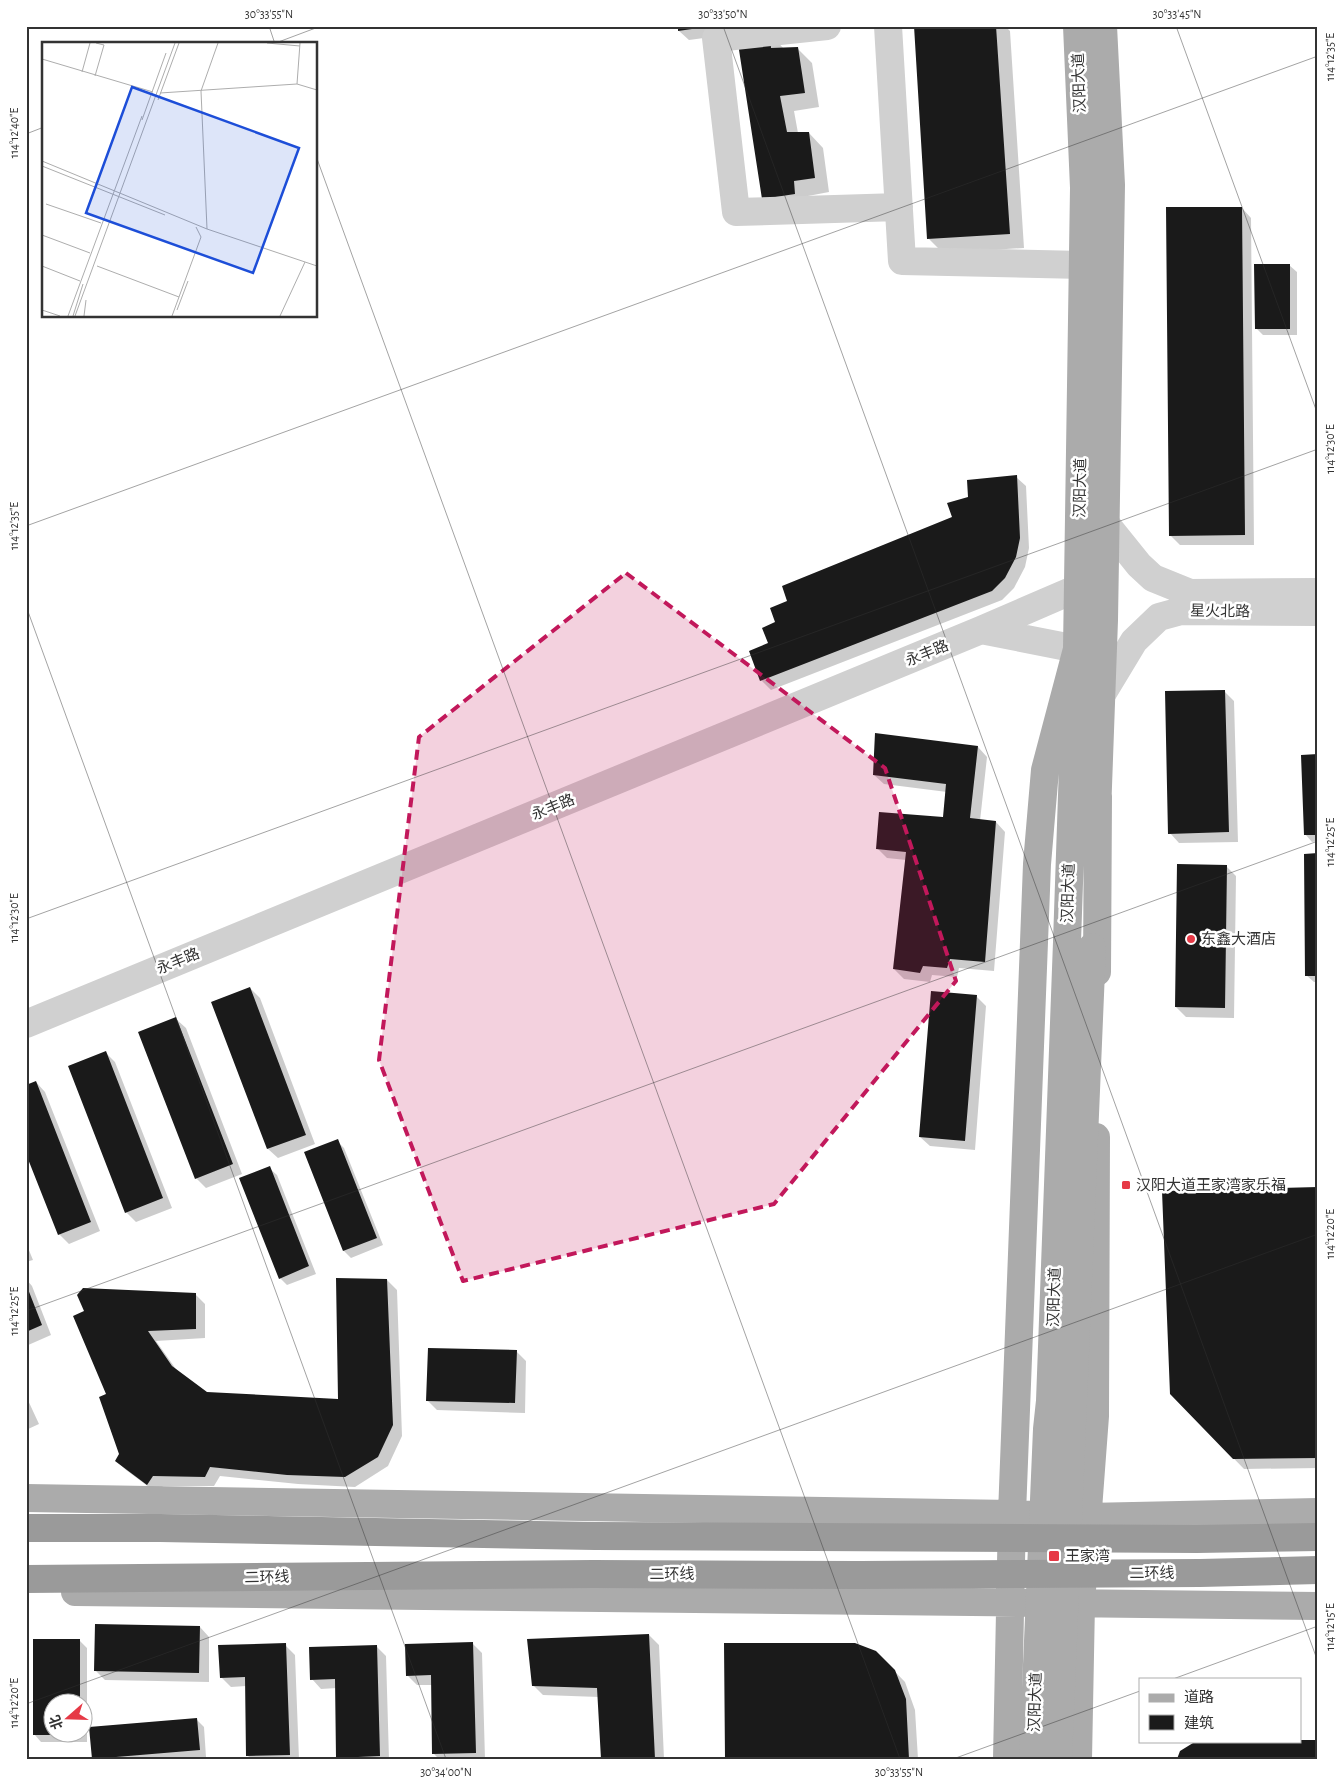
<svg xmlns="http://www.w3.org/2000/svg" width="1344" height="1785" font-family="'Alegreya Sans','Noto Sans SC',sans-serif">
<rect width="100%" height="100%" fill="#fff"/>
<path fill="#0003" fill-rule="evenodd" d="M 679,26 L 794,26 L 689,40 L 679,31 Z
M 915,26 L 1005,26 L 1010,31 L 1024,248 L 943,253 L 929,239 Z
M 770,34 L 784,49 L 797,48 L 812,63 L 819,107 L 794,111 L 798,133 L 809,133 L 823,148 L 829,192 L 808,196 L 809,208 L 764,198 Z
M 1242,208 L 1251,218 L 1254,545 L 1180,545 L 1170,535 Z
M 1289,265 L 1297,272 L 1297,335 L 1263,335 L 1256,328 Z
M 1016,477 L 1026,486 L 1029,548 L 1025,567 L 1014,588 L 1002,600 L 771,690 L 761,680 L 777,623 L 789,602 L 953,517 L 969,498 Z
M 1224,691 L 1234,701 L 1238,842 L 1179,843 L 1170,833 Z
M 978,747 L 987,757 L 980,821 L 996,822 L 1005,832 L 994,971 L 959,968 L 957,977 L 932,975 L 930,982 L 904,979 L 894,969 L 906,860 L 887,858 L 877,848 L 944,818 L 947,792 L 884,784 L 874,775 Z
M 1318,756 L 1318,841 L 1312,842 L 1305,834 Z
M 1318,855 L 1318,982 L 1314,982 L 1306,975 Z
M 1226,866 L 1236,876 L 1234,1018 L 1186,1017 L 1176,1007 Z
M 250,988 L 260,998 L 315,1144 L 278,1158 L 268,1149 L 212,1002 Z
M 976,996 L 986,1006 L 975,1150 L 930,1146 L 920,1137 Z
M 176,1019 L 186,1028 L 242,1174 L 206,1188 L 196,1178 Z
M 106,1053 L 115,1062 L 172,1208 L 136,1222 L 126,1212 Z
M 36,1082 L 45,1092 L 100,1231 L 69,1244 L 59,1234 Z
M 337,1141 L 344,1148 L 383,1245 L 351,1258 L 344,1251 L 306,1153 Z
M 269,1168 L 277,1175 L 316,1274 L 287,1285 L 280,1278 Z
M 1318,1188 L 1318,1468 L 1244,1469 L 1171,1394 Z
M 26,1243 L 33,1260 L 26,1262 Z
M 26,1279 L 32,1286 L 51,1335 L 26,1346 Z
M 387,1280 L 397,1290 L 402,1436 L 388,1466 L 355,1487 L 298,1484 L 220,1476 L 214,1486 L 163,1486 L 157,1493 L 126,1470 L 116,1460 L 121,1454 L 107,1395 L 75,1317 L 195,1294 L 205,1304 L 205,1338 L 156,1341 L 178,1372 L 207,1393 L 340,1400 Z
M 516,1351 L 526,1361 L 525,1413 L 437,1410 L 428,1401 Z
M 26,1396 L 39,1424 L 26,1430 Z
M 200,1627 L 209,1637 L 209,1682 L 105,1680 L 95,1670 Z
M 649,1635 L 659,1645 L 664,1759 L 602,1759 L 599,1697 L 543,1695 L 533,1685 Z
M 80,1641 L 87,1648 L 87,1742 L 41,1742 L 34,1734 ZM 52,1702 L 82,1702 L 82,1732 L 52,1732 Z
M 472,1643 L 482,1653 L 485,1759 L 439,1759 L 434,1754 L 433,1685 L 417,1685 L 408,1676 Z
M 285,1645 L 295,1655 L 299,1759 L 251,1759 L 247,1755 L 246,1686 L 231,1687 L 221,1677 Z
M 376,1646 L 386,1656 L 389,1759 L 339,1759 L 338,1757 L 337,1688 L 321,1689 L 312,1679 Z
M 876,1652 L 905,1682 L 915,1710 L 918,1759 L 727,1759 Z
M 196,1719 L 204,1727 L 206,1757 L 183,1759 L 93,1759 Z"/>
<path fill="#1a1a1a" d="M 678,26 L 706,26 L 706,27 L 678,31 Z
M 914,26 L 996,26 L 1010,234 L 927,239 Z
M 770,33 L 771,48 L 798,47 L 805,93 L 780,96 L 787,132 L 809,132 L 815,178 L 794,181 L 795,194 L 762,199 L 737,37 Z
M 1166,207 L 1242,207 L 1245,535 L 1169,536 Z
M 1254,264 L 1290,264 L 1290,329 L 1255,329 Z
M 1017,475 L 1020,538 L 1016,557 L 1005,578 L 992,591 L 760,681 L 749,651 L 768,643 L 762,628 L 775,622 L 770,608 L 787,601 L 782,586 L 952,517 L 947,503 L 968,497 L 967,480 Z
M 1225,690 L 1229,832 L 1168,834 L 1165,691 Z
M 875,733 L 978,746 L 970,818 L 996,821 L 985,962 L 950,959 L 947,968 L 923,966 L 920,973 L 893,969 L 906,852 L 876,849 L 879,812 L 943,817 L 946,784 L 873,775 Z
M 1318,754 L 1318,835 L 1304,835 L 1301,755 Z
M 1318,853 L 1318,976 L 1305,976 L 1304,854 Z
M 1177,864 L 1227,865 L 1225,1008 L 1175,1007 Z
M 250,987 L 306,1135 L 267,1149 L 211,1002 Z
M 931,991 L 977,995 L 965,1141 L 919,1137 Z
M 176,1017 L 233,1164 L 195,1179 L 138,1032 Z
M 106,1051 L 163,1198 L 125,1213 L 68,1066 Z
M 36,1081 L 91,1222 L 58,1235 L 26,1154 L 26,1085 Z
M 338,1139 L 377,1238 L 343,1251 L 304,1152 Z
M 270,1166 L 309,1266 L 279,1279 L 239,1178 Z
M 1318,1187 L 1318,1458 L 1233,1459 L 1170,1394 L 1162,1191 Z
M 336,1278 L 387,1279 L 393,1425 L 378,1457 L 345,1477 L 287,1475 L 210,1467 L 205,1477 L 153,1476 L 147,1485 L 115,1461 L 119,1454 L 99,1397 L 106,1394 L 73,1316 L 84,1311 L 77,1295 L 83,1288 L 196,1293 L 196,1329 L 148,1331 L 172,1366 L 207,1392 L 338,1399 Z
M 26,1284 L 42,1325 L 26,1332 Z
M 428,1348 L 517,1350 L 515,1403 L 426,1401 Z
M 95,1624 L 200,1626 L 199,1673 L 94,1671 Z
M 649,1634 L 655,1759 L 601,1759 L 597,1688 L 532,1686 L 527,1639 Z
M 33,1639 L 80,1639 L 80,1702 L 52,1702 L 52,1732 L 80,1732 L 80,1735 L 33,1735 Z
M 473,1642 L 476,1753 L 432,1754 L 431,1675 L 406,1676 L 405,1644 Z
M 286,1643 L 290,1755 L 246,1756 L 245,1677 L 220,1678 L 218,1645 Z
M 724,1643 L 855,1643 L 876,1651 L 895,1670 L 906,1699 L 909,1759 L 725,1759 Z
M 377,1645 L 380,1756 L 336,1758 L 335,1679 L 310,1680 L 309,1647 Z
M 197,1718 L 200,1750 L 92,1759 L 89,1727 Z
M 1300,1740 L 1318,1740 L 1318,1759 L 1177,1759 L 1180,1751 L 1193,1743 Z"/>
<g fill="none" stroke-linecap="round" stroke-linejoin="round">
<path stroke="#d0d0d0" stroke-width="28" d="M 827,26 L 716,38 L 736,212 L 899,207
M 888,26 L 902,261 L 1083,265
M 1106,524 L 1139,565 L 1153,578 L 1190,593 L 1318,592
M 981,630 L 1077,649
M 1102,694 L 1134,641 L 1159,617 L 1181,611 L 1318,612
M 26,1024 L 981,630 L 1078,588"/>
<path stroke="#ababab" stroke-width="28" d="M 1097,814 L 1104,620 L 1111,185 L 1103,26
M 1067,942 L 1077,649 L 1084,188 L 1077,26
M 1097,972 L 1098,796
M 26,1498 L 1012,1514 L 1087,1517 L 1318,1512
M 75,1592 L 1318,1606
M 1007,1759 L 1012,1514 L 1037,864 L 1045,770 L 1077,649
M 1078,1759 L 1081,1603 L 1095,1416 L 1096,1137"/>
<path stroke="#ababab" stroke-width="28" d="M 1033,1759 L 1047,1429 L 1050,1401 L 1067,942
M 1058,1759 L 1092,947"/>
<path stroke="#9a9a9a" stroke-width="28" d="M 26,1528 L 160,1528 L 595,1536 L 1197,1539 L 1318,1537
M 26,1579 L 593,1574 L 861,1575 L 1200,1573 L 1318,1570"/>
</g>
<path fill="#c2185b" fill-opacity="0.2" stroke="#c2185b" stroke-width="4" stroke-dasharray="10 6" stroke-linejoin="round" d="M 626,573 L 885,768 L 956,981 L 774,1204 L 463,1281 L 379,1060 L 419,737 Z"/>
<path fill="none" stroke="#333" stroke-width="1" stroke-opacity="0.45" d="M 269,26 L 275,44M 723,26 L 1318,1662M 1176,26 L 1318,415M 273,44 L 321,26M 26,134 L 44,127M 316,156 L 900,1759M 26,526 L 1318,56M 26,606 L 446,1759M 26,919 L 1318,449M 26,1311 L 1318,841M 1173,1679 L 1318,1626M 26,1704 L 1318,1234M 953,1759 L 1140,1691"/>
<g fill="#e63946" stroke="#fff" stroke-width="2">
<circle cx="1191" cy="939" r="5"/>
<rect x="1121" y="1180" width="10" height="10" rx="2.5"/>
<rect x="1048" y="1550" width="12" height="12" rx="2.5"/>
</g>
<g text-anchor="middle" stroke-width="5" stroke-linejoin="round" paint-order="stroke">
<g font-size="15" fill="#333" stroke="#fff">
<text transform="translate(1079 83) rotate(-92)" y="5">汉阳大道</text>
<text transform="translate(1080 488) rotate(-89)" y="5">汉阳大道</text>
<text transform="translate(1220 611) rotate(1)" y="5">星火北路</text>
<text transform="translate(927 653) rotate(-22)" y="5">永丰路</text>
<text transform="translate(553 807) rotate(-22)" y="5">永丰路</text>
<text transform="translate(1068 893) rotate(-88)" y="5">汉阳大道</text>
<text transform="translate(178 961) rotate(-22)" y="5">永丰路</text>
<text transform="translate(1054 1297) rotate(-88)" y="5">汉阳大道</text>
<text x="1152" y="1578">二环线</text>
<text x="672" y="1579">二环线</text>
<text transform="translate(267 1577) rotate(-1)" y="5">二环线</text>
<text transform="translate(1035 1702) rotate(-88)" y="5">汉阳大道</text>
</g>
<g font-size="15" fill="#333" stroke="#fff" text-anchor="start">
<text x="1201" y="944">东鑫大酒店</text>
<text x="1136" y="1190">汉阳大道王家湾家乐福</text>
<text x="1065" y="1561">王家湾</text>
</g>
</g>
<g transform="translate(42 42)">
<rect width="275" height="275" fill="#fff"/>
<path fill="none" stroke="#adadad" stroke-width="1" d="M 225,1 L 258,4M 0,17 L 111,50M 40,30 L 48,1M 53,34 L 62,3 L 54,1M 255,42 L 258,1M 118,51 L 255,42 L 275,48M 116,58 L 137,1M 100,78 L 124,11M 0,119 L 165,187 L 275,224M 0,124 L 123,173M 4,162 L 59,181M 165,187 L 159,49 L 176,1M 0,193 L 48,211M 0,224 L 38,239M 55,224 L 137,255M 0,268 L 18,274M 135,268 L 146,239M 26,274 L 100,74M 31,274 L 41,242M 33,274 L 133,1M 42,274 L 44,258M 130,274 L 159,195 L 154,185M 238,274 L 263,220"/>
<path fill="#1d4ed8" fill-opacity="0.15" stroke="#1d4ed8" stroke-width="2.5" d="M 90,45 L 257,106 L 211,231 L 44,171 Z"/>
<rect width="275" height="275" fill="none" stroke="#333" stroke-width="2.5"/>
</g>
<rect width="1344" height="1785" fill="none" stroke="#ffffff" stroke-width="55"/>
<rect x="1139" y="1678" width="162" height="65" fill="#ffffff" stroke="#adadad"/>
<rect x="1149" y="1694" width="25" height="8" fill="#ababab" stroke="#adadad"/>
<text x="1184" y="1702" font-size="15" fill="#333333">道路</text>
<rect x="1149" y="1715" width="25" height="15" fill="#1a1a1a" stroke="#adadad"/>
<text x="1184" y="1728" font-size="15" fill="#333333">建筑</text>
<g transform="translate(68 1718) rotate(250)"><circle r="24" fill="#ffffff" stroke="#adadad"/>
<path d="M0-4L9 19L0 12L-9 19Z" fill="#e63946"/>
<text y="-8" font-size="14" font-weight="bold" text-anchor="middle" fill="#333333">北</text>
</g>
<rect x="28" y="28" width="1288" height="1730" fill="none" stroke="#333" stroke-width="2"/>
<g font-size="12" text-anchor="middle" fill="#333">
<text x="269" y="18">30°33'55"N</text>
<text x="723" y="18">30°33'50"N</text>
<text x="1177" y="18">30°33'45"N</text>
<text transform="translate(1330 57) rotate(-90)" y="4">114°12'35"E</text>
<text transform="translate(14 133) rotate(-90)" y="4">114°12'40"E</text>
<text transform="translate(1330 449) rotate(-90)" y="4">114°12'30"E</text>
<text transform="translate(14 526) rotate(-90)" y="4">114°12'35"E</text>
<text transform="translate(1330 842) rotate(-90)" y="4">114°12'25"E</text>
<text transform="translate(14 918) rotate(-90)" y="4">114°12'30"E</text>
<text transform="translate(1330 1234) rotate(-90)" y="4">114°12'20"E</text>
<text transform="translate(14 1311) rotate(-90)" y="4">114°12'25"E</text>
<text transform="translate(1330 1627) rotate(-90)" y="4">114°12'15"E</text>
<text transform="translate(14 1703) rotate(-90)" y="4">114°12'20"E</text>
<text x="446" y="1776">30°34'00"N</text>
<text x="899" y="1776">30°33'55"N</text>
</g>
</svg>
